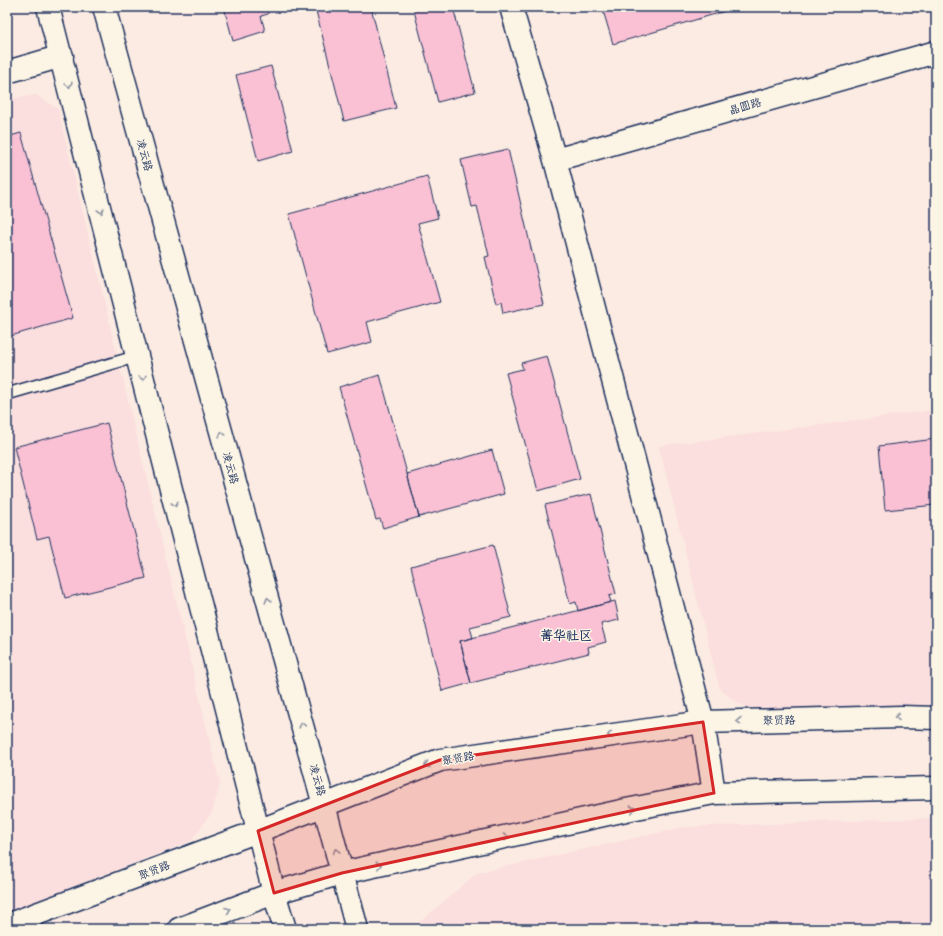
<svg xmlns="http://www.w3.org/2000/svg" width="943" height="936" font-family="Delius,'LXGW WenKai TC',sans-serif">
<rect width="100%" height="100%" fill="#fcebe2"/>
<filter id="ink" filterUnits="userSpaceOnUse"><feTurbulence type="fractalNoise" baseFrequency=".025" numOctaves="2"/><feDisplacementMap in="SourceGraphic" scale="8" xChannelSelector="R" yChannelSelector="G"/><feConvolveMatrix kernelMatrix="1 2 1 2 8 2 1 2 1" color-interpolation-filters="sRGB"/></filter>
<g filter="url(#ink)">
<path fill="#fbdede" d="M 36,95 L 58,109 L 220,784 L 212,812 L 191,841 L 7,912 L 7,99 Z
M 936,410 L 936,707 L 770,709 L 746,708 L 720,690 L 659,446 Z
M 936,818 L 936,929 L 420,929 L 420,922 L 477,873 L 685,827 Z"/>
<path fill="#fac1d4" stroke="#1b2f5e" d="M 224,7 L 266,7 L 268,14 L 261,16 L 265,31 L 233,41 Z
M 315,7 L 371,7 L 396,108 L 344,121 Z
M 413,7 L 453,7 L 475,92 L 438,102 Z
M 602,7 L 739,7 L 613,44 Z
M 271,66 L 293,151 L 258,161 L 236,75 Z
M 21,133 L 73,318 L 7,337 L 7,137 Z
M 508,149 L 544,304 L 503,313 L 501,302 L 496,304 L 485,257 L 489,256 L 477,206 L 472,207 L 461,160 Z
M 427,176 L 438,218 L 418,223 L 440,302 L 367,322 L 372,342 L 327,354 L 289,214 Z
M 547,356 L 580,479 L 538,491 L 506,373 L 523,369 L 521,363 Z
M 380,375 L 419,517 L 383,528 L 380,519 L 376,520 L 339,387 Z
M 107,423 L 146,578 L 65,598 L 49,536 L 37,539 L 14,447 Z
M 936,439 L 936,505 L 885,510 L 879,446 Z
M 492,450 L 504,494 L 419,517 L 407,474 Z
M 591,494 L 616,594 L 609,596 L 611,602 L 578,611 L 576,602 L 570,604 L 545,505 Z
M 493,545 L 511,617 L 470,627 L 473,638 L 460,641 L 471,683 L 442,691 L 411,566 Z
M 615,601 L 619,620 L 601,624 L 606,642 L 588,647 L 589,653 L 471,683 L 460,641 Z"/>
<g fill="none" stroke-linecap="round" stroke-linejoin="round">
<g stroke="#1b2f5e" stroke-width="14">
<path id="service" d="M 7,394 L 138,356"/>
</g>
<g stroke="#1b2f5e" stroke-width="25">
<path id="tertiary" d="M 511,7 L 555,160 L 703,722 L 714,793
M 7,72 L 62,56
M 555,160 L 936,52"/>
</g>
<g stroke="#1b2f5e" stroke-width="25">
<path id="secondary" d="M 48,7 L 274,893 L 285,929
M 104,7 L 324,805 L 357,929
M 7,925 L 258,831 L 440,760 L 703,722 L 901,717 L 936,718
M 179,929 L 274,893 L 342,873 L 626,810 L 714,793 L 936,788"/>
</g>
<use href="#service" stroke="#fcf5e5" stroke-width="11"/>
<use href="#tertiary" stroke="#fcf5e5" stroke-width="22"/>
<use href="#secondary" stroke="#fcf5e5" stroke-width="22"/>
</g>
<defs><path id="oneway-chevron" d="M-2-3.5L2.5 0L-2 3.5" fill="none" stroke-width="1.6" stroke-linecap="round" stroke-linejoin="round"/></defs>
<g stroke="#8c92a2">
<use href="#oneway-chevron" transform="translate(69 85) rotate(76)"/>
<use href="#oneway-chevron" transform="translate(101 211) rotate(76)"/>
<use href="#oneway-chevron" transform="translate(143 378) rotate(76)"/>
<use href="#oneway-chevron" transform="translate(222 434) rotate(-105)"/>
<use href="#oneway-chevron" transform="translate(175 504) rotate(76)"/>
<use href="#oneway-chevron" transform="translate(268 600) rotate(-105)"/>
<use href="#oneway-chevron" transform="translate(897 717) rotate(179)"/>
<use href="#oneway-chevron" transform="translate(739 721) rotate(179)"/>
<use href="#oneway-chevron" transform="translate(302 725) rotate(-105)"/>
<use href="#oneway-chevron" transform="translate(610 735) rotate(172)"/>
<use href="#oneway-chevron" transform="translate(427 765) rotate(159)"/>
<use href="#oneway-chevron" transform="translate(633 809) rotate(-11)"/>
<use href="#oneway-chevron" transform="translate(506 837) rotate(-13)"/>
<use href="#oneway-chevron" transform="translate(336 851) rotate(-104)"/>
<use href="#oneway-chevron" transform="translate(379 865) rotate(-13)"/>
<use href="#oneway-chevron" transform="translate(228 910) rotate(-21)"/>
</g>
</g>
<path fill="#d62828" fill-opacity="0.2" stroke="#d62828" stroke-width="3" stroke-linejoin="round" d="M 703,722 L 714,793 L 342,873 L 274,893 L 258,831 L 440,760 Z"/>
<g text-anchor="middle" stroke-width="3" stroke-linejoin="round" paint-order="stroke">
<g font-size="11" fill="#1b2f5e" stroke="#fcf5e5">
<text transform="translate(745 106) rotate(-16)" y="4">晶圆路</text>
<text transform="translate(145 155) rotate(75)" y="4">凌云路</text>
<text transform="translate(231 468) rotate(75)" y="4">凌云路</text>
<text transform="translate(779 720) rotate(-1)" y="4">聚贤路</text>
<text transform="translate(458 758) rotate(-10)" y="4">聚贤路</text>
<text transform="translate(318 780) rotate(75)" y="4">凌云路</text>
<text transform="translate(154 870) rotate(-21)" y="4">聚贤路</text>
</g>
<g font-size="13" font-weight="bold" fill="#1b2f5e" stroke="#fcf5e5">
<text x="566" y="640">菁华社区</text>
</g>
</g>
<rect width="943" height="936" fill="none" stroke="#fcf5e5" stroke-width="24"/>
<rect x="12" y="12" width="919" height="912" fill="none" stroke="#1b2f5e" stroke-width="1.5" filter="url(#ink)"/>
</svg>
